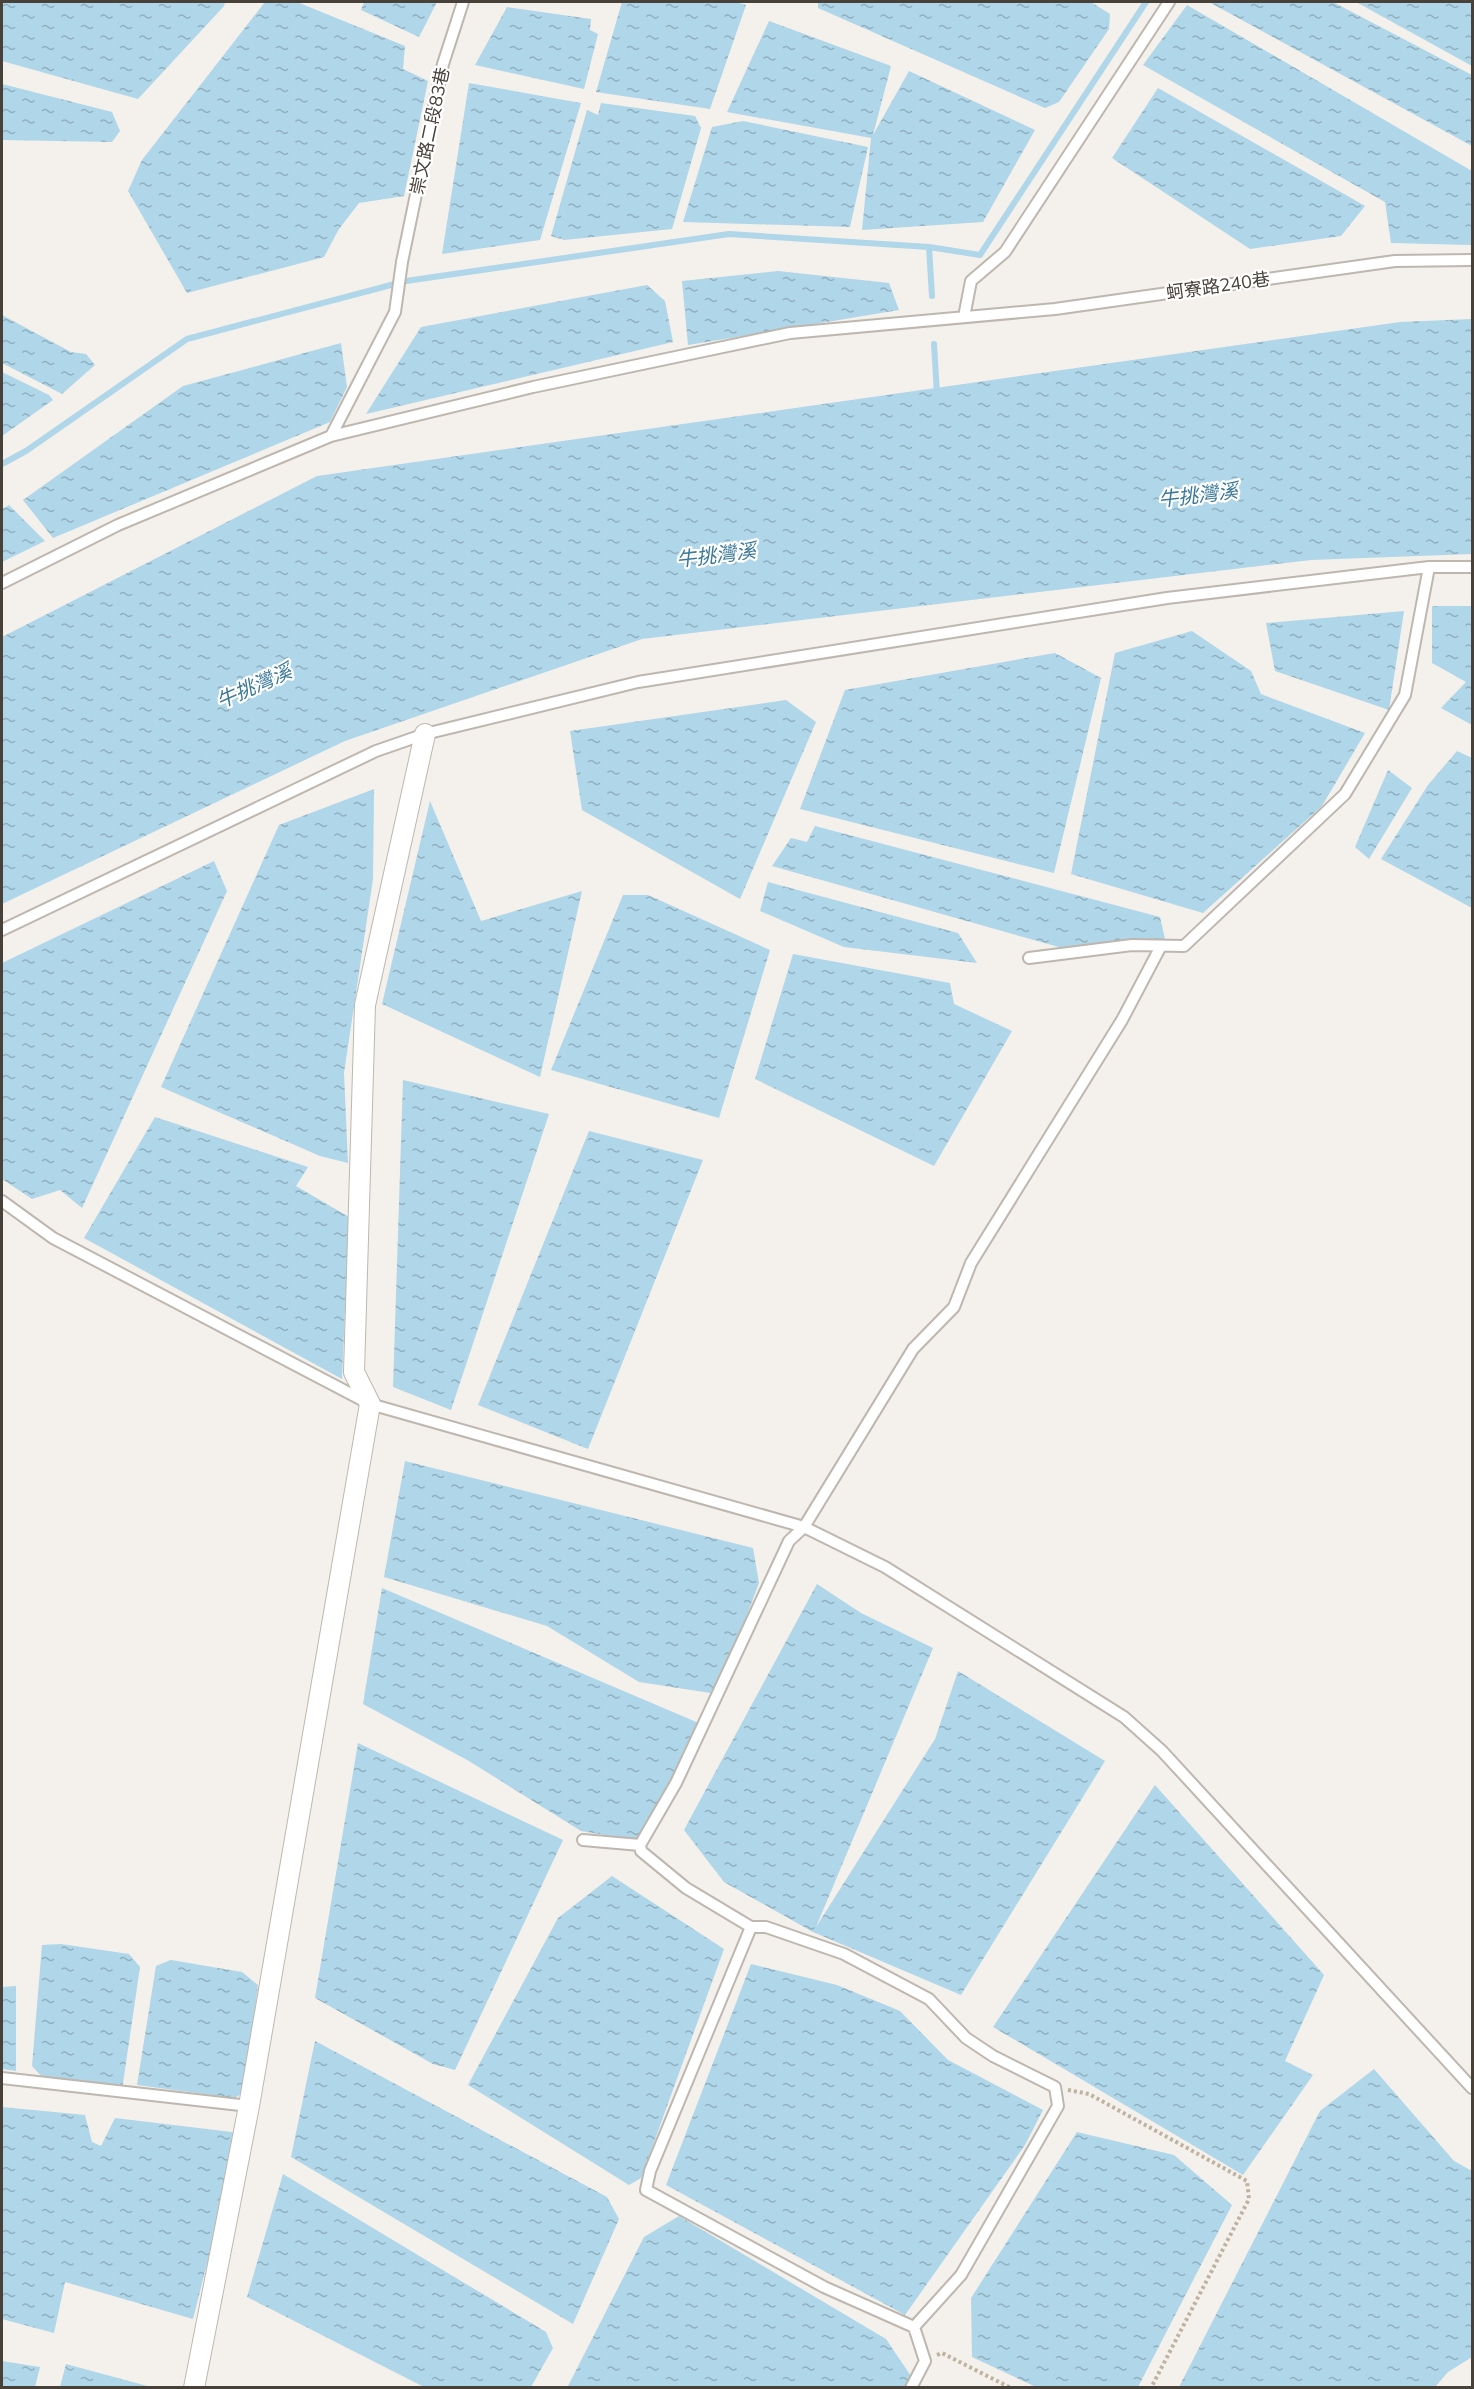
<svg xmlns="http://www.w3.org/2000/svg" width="1474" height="2389" font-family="Mulish,'Noto Sans TC',sans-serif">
<defs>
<pattern id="water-ripples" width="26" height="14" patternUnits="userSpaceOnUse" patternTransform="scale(1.5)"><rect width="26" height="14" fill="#afd6e9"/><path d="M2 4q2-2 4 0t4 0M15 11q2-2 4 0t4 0" fill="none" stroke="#90afbe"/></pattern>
</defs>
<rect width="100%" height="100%" fill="#f4f0eb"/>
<path fill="url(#water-ripples)" d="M 2,2 L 225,2 L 224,6 L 138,99 L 2,61 Z
M 265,2 L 297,2 L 405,46 L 403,69 L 428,81 L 404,196 L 359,203 L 339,229 L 324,257 L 187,293 L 128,191 L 142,160 Z
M 364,2 L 437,2 L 419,37 L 361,10 Z
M 622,2 L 736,2 L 746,5 L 710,109 L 596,92 Z
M 818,2 L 1091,2 L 1110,14 L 1109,29 L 1059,102 L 1045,108 L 818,8 Z
M 1209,2 L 1333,2 L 1472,75 L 1472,146 Z
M 1356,2 L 1472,2 L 1472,66 Z
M 1187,5 L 1472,171 L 1472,245 L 1391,243 L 1385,202 L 1143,65 Z
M 507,7 L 591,19 L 590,30 L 598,34 L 584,89 L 475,65 Z
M 769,21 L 891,66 L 873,135 L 909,71 L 1035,130 L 983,222 L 862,230 L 871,138 L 727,112 Z
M 469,83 L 581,103 L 540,240 L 442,254 Z
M 2,84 L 112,112 L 120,131 L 112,142 L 2,140 Z
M 1158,88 L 1365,206 L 1341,236 L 1250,249 L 1112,158 Z
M 601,103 L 695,116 L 701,128 L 672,229 L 564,240 L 551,236 L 587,110 L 598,115 Z
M 743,121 L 868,147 L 850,227 L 683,222 L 712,127 Z
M 778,271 L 889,283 L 899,310 L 688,345 L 682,281 Z
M 647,285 L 665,301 L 673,342 L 366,414 L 421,327 Z
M 2,315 L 71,352 L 86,354 L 95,365 L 62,394 L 2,363 Z
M 1472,319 L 1472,554 L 1311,560 L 642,639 L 345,741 L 2,904 L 2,637 L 317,476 L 1400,322 Z
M 341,343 L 347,387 L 330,422 L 53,538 L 23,500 L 183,386 Z
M 2,372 L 49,395 L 53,400 L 2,436 Z
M 9,505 L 45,541 L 2,562 L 2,509 Z
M 1432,606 L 1472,606 L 1472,725 L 1441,708 L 1466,682 L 1432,663 Z
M 1404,611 L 1389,710 L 1275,671 L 1266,623 Z
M 1192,631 L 1251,671 L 1261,694 L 1365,733 L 1322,806 L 1203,913 L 1071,874 L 1115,653 Z
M 1055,653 L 1101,678 L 1054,873 L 800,809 L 845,690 Z
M 786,700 L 816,722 L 740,899 L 582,810 L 570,731 Z
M 1457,751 L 1472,758 L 1472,908 L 1381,859 L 1428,785 Z
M 1388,770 L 1412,788 L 1369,859 L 1355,847 Z
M 374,789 L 373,879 L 344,1073 L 348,1163 L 320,1156 L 161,1087 L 279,825 Z
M 430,801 L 481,921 L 582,891 L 540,1077 L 382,1004 Z
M 815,826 L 1160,917 L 1165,939 L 1066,949 L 772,866 L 791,838 L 807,842 Z
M 214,861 L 227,891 L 82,1208 L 60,1190 L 32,1199 L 2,1179 L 2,963 Z
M 768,882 L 958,933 L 977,963 L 844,947 L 760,911 Z
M 623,895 L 648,895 L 770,950 L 719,1118 L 551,1070 Z
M 793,954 L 950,983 L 954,1004 L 1012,1031 L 934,1166 L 755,1079 Z
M 403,1080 L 549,1114 L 451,1410 L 393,1387 Z
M 155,1117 L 308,1167 L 296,1186 L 349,1217 L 342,1379 L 84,1238 Z
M 589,1131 L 703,1160 L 588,1449 L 478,1405 Z
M 405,1461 L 753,1548 L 759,1583 L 717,1694 L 639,1682 L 547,1626 L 384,1577 Z
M 817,1584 L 861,1613 L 933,1648 L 816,1927 L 935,1739 L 958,1671 L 1105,1761 L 961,1995 L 813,1932 L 724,1882 L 684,1830 Z
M 382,1588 L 701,1724 L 646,1842 L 581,1831 L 469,1761 L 363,1704 Z
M 358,1743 L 563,1840 L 455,2070 L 433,2064 L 315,1998 Z
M 1155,1785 L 1324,1975 L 1285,2061 L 1313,2075 L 1243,2175 L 993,2027 Z
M 612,1876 L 724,1949 L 641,2178 L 629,2185 L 468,2085 L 558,1918 Z
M 61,1944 L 129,1954 L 140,1967 L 122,2090 L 42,2077 L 32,2066 L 42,1945 Z
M 171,1960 L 242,1972 L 258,1985 L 245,2091 L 235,2098 L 137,2085 L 156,1966 Z
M 751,1964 L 837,1985 L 900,2011 L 948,2060 L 1043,2110 L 1025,2145 L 905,2315 L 666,2185 Z
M 16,1986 L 16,2071 L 2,2069 L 2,1987 Z
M 315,2041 L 607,2197 L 619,2219 L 573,2324 L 291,2157 Z
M 1374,2069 L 1454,2161 L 1472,2171 L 1472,2357 L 1448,2372 L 1435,2387 L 1179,2387 L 1320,2111 Z
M 2,2107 L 85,2115 L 92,2142 L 101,2146 L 115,2118 L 240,2133 L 193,2319 L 65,2282 L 54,2333 L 2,2319 Z
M 1077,2132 L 1174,2155 L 1232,2205 L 1138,2387 L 1036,2387 L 972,2357 L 971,2298 Z
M 283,2174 L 546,2332 L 553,2348 L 531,2387 L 424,2387 L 247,2297 Z
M 679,2216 L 886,2339 L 919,2388 L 567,2388 L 644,2237 Z
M 2,2361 L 40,2367 L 35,2387 L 2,2387 Z
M 66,2364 L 151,2387 L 60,2387 Z"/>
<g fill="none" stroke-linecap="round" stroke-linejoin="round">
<path stroke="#afd6e9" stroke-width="6" d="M 929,247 L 980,255 L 1146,2
M 934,344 L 937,394
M 2,464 L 26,451 L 187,339 L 406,281 L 729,234 L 929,247 L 932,296"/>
<g stroke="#beb7af" stroke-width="14">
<path id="lane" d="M 964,317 L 971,281 L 1005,252 L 1169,2
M 331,436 L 395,312 L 402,262 L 443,64 L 463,2
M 2,583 L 118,525 L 331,436 L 533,387 L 790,333 L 1055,309 L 1395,261 L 1472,260
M 2,930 L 376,751 L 425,734 L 638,682 L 1167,598 L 1429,567 L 1472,567
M 1029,958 L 1132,945 L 1184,946 L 1345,794 L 1405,695 L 1429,567
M 2,1201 L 53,1238 L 370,1404 L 804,1527 L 885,1567 L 1124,1717 L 1162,1751 L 1472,2088
M 583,1840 L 640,1845
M 751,1927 L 650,2171 L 646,2190 L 824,2287 L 914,2327
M 2,2078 L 249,2106
M 911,2388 L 925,2361 L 914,2327 L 961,2275 L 1058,2106 L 1055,2087 L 993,2056 L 966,2038 L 929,1999 L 844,1954 L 766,1927 L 751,1927 L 686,1888 L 641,1851 L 640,1845 L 676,1783 L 789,1541 L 804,1527 L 913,1349 L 954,1307 L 971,1263 L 1122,1020 L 1161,946"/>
</g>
<g stroke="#beb7af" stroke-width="22">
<path id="street" d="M 194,2388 L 249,2106 L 370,1404 L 354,1372 L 365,1005 L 425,734"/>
</g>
<path stroke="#beb2a1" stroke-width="4" stroke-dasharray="3 3" stroke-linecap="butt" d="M 1068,2090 L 1089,2094 L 1247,2181 L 1249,2199 L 1151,2388
M 937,2355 L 942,2353 L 1011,2388"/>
<use href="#lane" stroke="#fff" stroke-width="10"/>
<use href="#street" stroke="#fff" stroke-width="20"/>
</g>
<g text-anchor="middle" stroke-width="4.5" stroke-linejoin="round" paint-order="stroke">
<g font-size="18" fill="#47413a" stroke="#fff">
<text transform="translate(430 131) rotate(-78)" y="6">崇文路二段83巷</text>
<text transform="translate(1218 286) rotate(-8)" y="6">蚵寮路240巷</text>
</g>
<g font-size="20" font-style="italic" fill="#3a7898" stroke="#fff">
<text transform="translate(1198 495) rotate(-7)" y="7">牛挑灣溪</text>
<text transform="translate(716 555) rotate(-7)" y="7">牛挑灣溪</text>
<text transform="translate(254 686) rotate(-24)" y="7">牛挑灣溪</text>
</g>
</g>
<rect width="1474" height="2389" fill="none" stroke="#47413a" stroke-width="6"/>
</svg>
